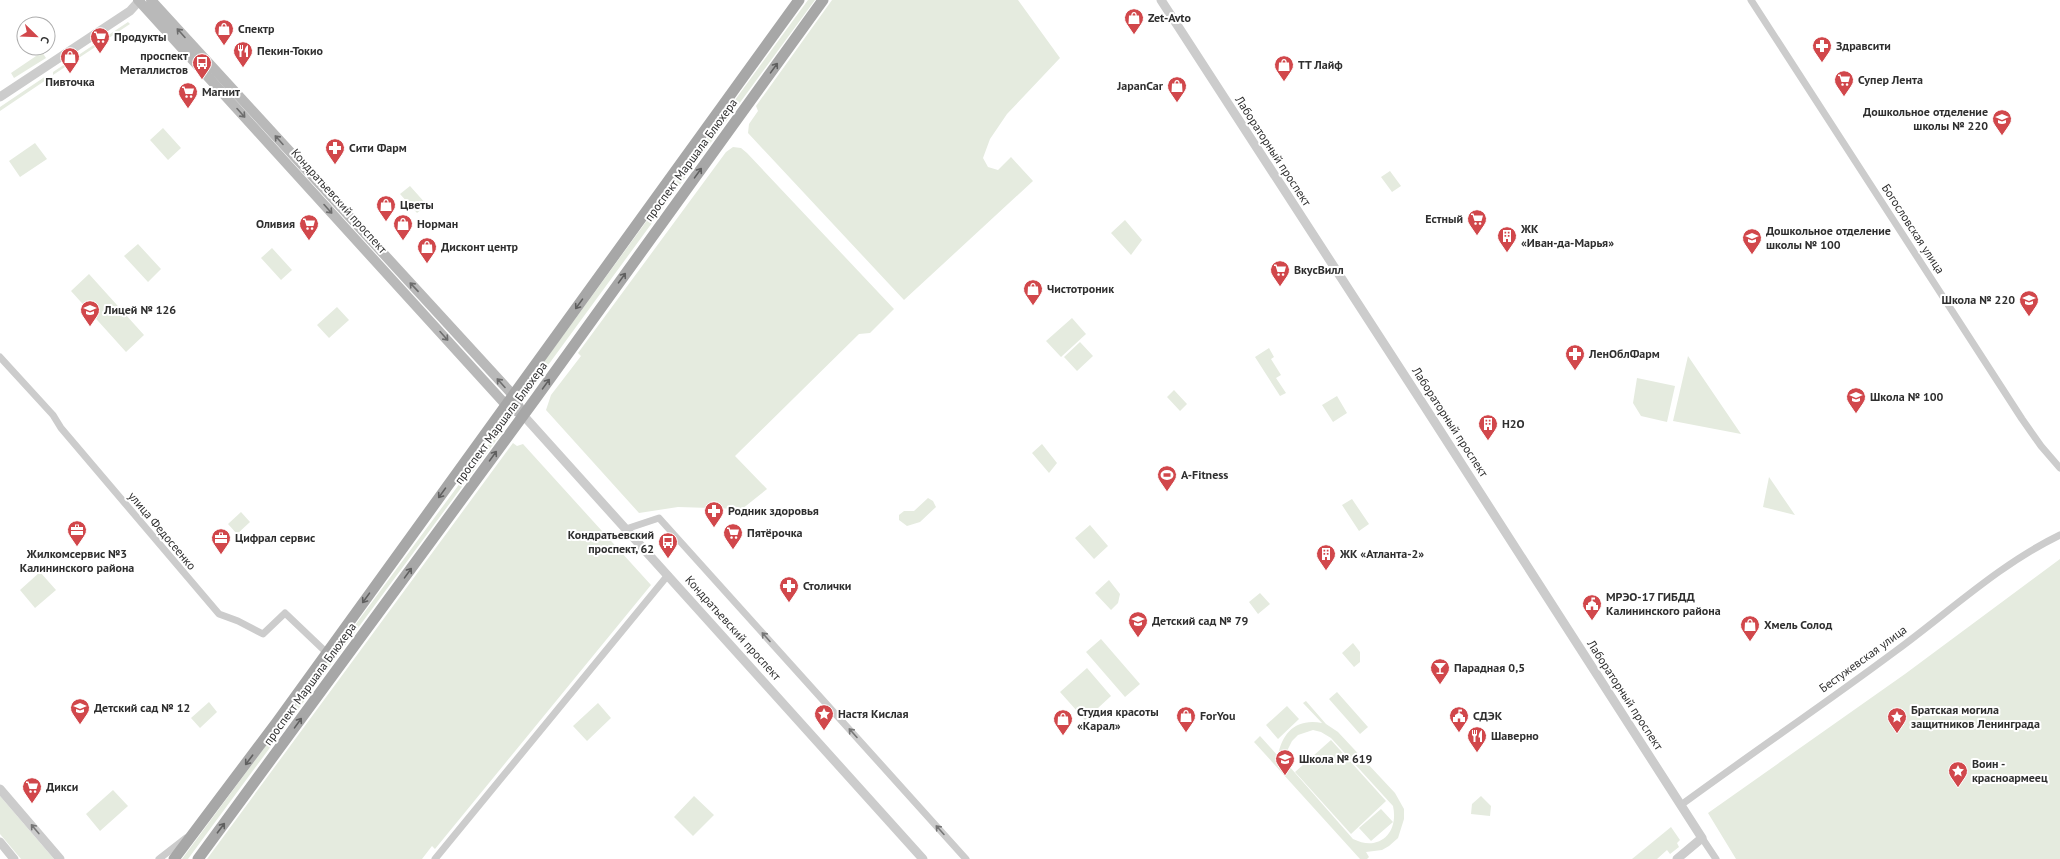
<svg xmlns="http://www.w3.org/2000/svg" width="2060" height="859" font-family="'PT Sans',sans-serif">
<rect width="100%" height="100%" fill="#fff"/>
<path fill="#e5ebdf" fill-rule="evenodd" d="M 808,0 L 815,0 L 527,394 L 525,394 L 524,389 Z
M 832,0 L 1018,0 L 1060,58 L 1007,114 L 990,139 L 983,158 L 988,167 L 998,170 L 1011,157 L 1033,181 L 904,300 L 748,133 L 749,124 L 758,111 L 756,106 Z
M 128,22 L 130,24 L 53,75 L 53,72 Z
M 42,52 L 46,58 L 14,78 L 11,73 Z
M 46,76 L 49,78 L 0,111 L 0,107 Z
M 163,128 L 181,148 L 168,160 L 150,140 Z
M 35,143 L 47,159 L 20,177 L 9,161 Z
M 733,147 L 741,148 L 747,153 L 894,309 L 870,333 L 859,334 L 735,456 L 767,489 L 742,509 L 678,507 L 639,513 L 546,410 L 551,395 L 581,356 L 578,353 L 726,152 Z
M 1390,171 L 1401,186 L 1392,192 L 1381,177 Z
M 410,186 L 427,205 L 417,213 L 400,194 Z
M 1125,220 L 1142,240 L 1131,255 L 1111,233 Z
M 138,244 L 161,269 L 148,282 L 124,256 Z
M 272,248 L 292,270 L 281,280 L 261,258 Z
M 89,274 L 144,335 L 126,352 L 71,291 Z
M 337,307 L 349,320 L 329,338 L 317,325 Z
M 1072,318 L 1086,334 L 1061,357 L 1046,341 Z
M 1080,342 L 1093,356 L 1077,371 L 1064,357 Z
M 1269,348 L 1274,357 L 1271,359 L 1281,375 L 1276,378 L 1286,393 L 1280,396 L 1255,357 Z
M 1688,356 L 1741,434 L 1673,421 Z
M 1637,378 L 1675,386 L 1667,422 L 1641,416 L 1633,403 Z
M 1174,390 L 1187,404 L 1180,411 L 1167,397 Z
M 1337,396 L 1347,413 L 1333,422 L 1322,405 Z
M 500,429 L 503,431 L 188,859 L 182,859 Z
M 513,443 L 517,446 L 523,444 L 651,585 L 435,849 L 432,846 L 422,859 L 207,859 Z
M 1042,444 L 1057,463 L 1049,473 L 1032,453 Z
M 1769,477 L 1795,515 L 1763,507 Z
M 928,498 L 933,501 L 936,507 L 920,522 L 907,526 L 899,520 L 899,515 L 904,511 L 914,511 Z
M 1352,499 L 1369,524 L 1359,531 L 1342,505 Z
M 241,512 L 250,522 L 237,534 L 228,524 Z
M 1090,525 L 1108,546 L 1094,559 L 1075,538 Z
M 2060,559 L 2060,859 L 1736,859 L 1708,813 L 1905,674 Z
M 40,572 L 56,590 L 35,608 L 20,590 Z
M 1109,580 L 1120,594 L 1118,603 L 1111,610 L 1095,593 Z
M 1260,593 L 1270,604 L 1258,614 L 1249,602 Z
M 1101,639 L 1140,684 L 1125,697 L 1086,652 Z
M 1353,643 L 1360,652 L 1360,662 L 1354,667 L 1342,653 Z
M 1087,668 L 1111,696 L 1085,720 L 1060,692 Z
M 1337,692 L 1368,727 L 1360,734 L 1329,699 Z
M 1306,701 L 1326,724 L 1338,732 L 1395,793 L 1404,809 L 1404,819 L 1398,838 L 1389,846 L 1382,850 L 1366,852 L 1369,857 L 1367,859 L 1360,859 L 1254,742 L 1260,736 L 1278,756 C 1282,733 1296,718 1322,723 L 1303,703 ZM 1313,730 L 1321,732 L 1331,738 L 1393,806 C 1399,833 1379,852 1353,839 L 1289,766 L 1288,749 L 1292,741 L 1298,735 Z
M 209,702 L 217,712 L 200,728 L 191,718 Z
M 598,703 L 611,718 L 587,741 L 573,726 Z
M 1287,706 L 1299,719 L 1278,739 L 1266,725 Z
M 1331,740 L 1386,801 L 1351,834 L 1295,772 Z
M 113,790 L 128,806 L 100,831 L 86,814 Z
M 0,796 L 54,859 L 21,859 L 0,834 Z
M 694,796 L 714,815 L 693,836 L 674,817 Z
M 1481,796 L 1491,806 L 1490,816 L 1471,814 L 1472,804 Z
M 1381,809 L 1393,822 L 1371,841 L 1359,828 Z
M 1671,827 L 1680,840 L 1677,843 L 1679,847 L 1670,854 L 1667,850 L 1657,859 L 1632,859 Z"/>
<g fill="none" stroke-linecap="round" stroke-linejoin="round">
<path stroke="#ccc" stroke-width="7" d="M 1751,0 L 2022,419 L 2041,446 L 2060,468
M 0,357 L 53,415 L 61,428 L 219,614 L 238,621 L 263,634 L 285,613 L 327,653
M 626,529 L 659,518 L 966,859
M 1681,805 C 1752,753 1826,703 1897,650 C 1950,611 2000,564 2060,535
M 1702,838 L 1716,859
M 159,859 L 186,838
M 435,859 L 668,575"/>
<path stroke="#ccc" stroke-width="9" d="M 1161,0 L 1423,404 L 1702,838 L 1677,859
M 0,97 L 130,11 L 140,0
M 523,415 L 923,859
M 0,789 L 60,859
M 0,842 L 14,859"/>
<path stroke="#b9b9b9" stroke-width="10" d="M 138,0 L 506,405 L 523,415
M 151,0 L 513,395 L 523,415"/>
<path stroke="#a7a7a7" stroke-width="11" d="M 174,859 L 277,722 L 799,0
M 198,859 L 536,398 L 823,0"/>
</g>
<defs><path id="oneway-shaft" d="M-6 0H5M1.5-3L5.5 0L1.5 3" fill="none" stroke-width="1.6" stroke-linecap="round" stroke-linejoin="round"/></defs>
<g stroke="#6d6d6d">
<use href="#oneway-shaft" transform="translate(181 33) rotate(-132)"/>
<use href="#oneway-shaft" transform="translate(241 113) rotate(48)"/>
<use href="#oneway-shaft" transform="translate(279 140) rotate(-132)"/>
<use href="#oneway-shaft" transform="translate(328 209) rotate(48)"/>
<use href="#oneway-shaft" transform="translate(414 287) rotate(-133)"/>
<use href="#oneway-shaft" transform="translate(444 336) rotate(48)"/>
<use href="#oneway-shaft" transform="translate(501 383) rotate(-132)"/>
</g>
<g stroke="#5f5f5f">
<use href="#oneway-shaft" transform="translate(774 68) rotate(-54)"/>
<use href="#oneway-shaft" transform="translate(698 173) rotate(-54)"/>
<use href="#oneway-shaft" transform="translate(622 278) rotate(-54)"/>
<use href="#oneway-shaft" transform="translate(579 304) rotate(126)"/>
<use href="#oneway-shaft" transform="translate(546 384) rotate(-54)"/>
<use href="#oneway-shaft" transform="translate(493 456) rotate(-54)"/>
<use href="#oneway-shaft" transform="translate(442 493) rotate(126)"/>
<use href="#oneway-shaft" transform="translate(408 573) rotate(-54)"/>
<use href="#oneway-shaft" transform="translate(366 598) rotate(126)"/>
<use href="#oneway-shaft" transform="translate(298 723) rotate(-54)"/>
<use href="#oneway-shaft" transform="translate(249 760) rotate(127)"/>
<use href="#oneway-shaft" transform="translate(221 828) rotate(-53)"/>
</g>
<g stroke="#767676">
<use href="#oneway-shaft" transform="translate(766 637) rotate(-132)"/>
<use href="#oneway-shaft" transform="translate(853 733) rotate(-132)"/>
<use href="#oneway-shaft" transform="translate(35 829) rotate(-130)"/>
<use href="#oneway-shaft" transform="translate(940 830) rotate(-132)"/>
</g>
<defs>
<g id="shop-pin" transform="scale(1)"><path d="M0 17L-7.5 6A9.5 9.5 0 1 1 7.5 6Z" fill="#d1474b" stroke="#fff"/><path d="M-5-2.5h2.3a2.7 3.5 0 0 1 5.4 0H5L5.5 6h-11ZM-1.5-2.5h3a1.5 2.3 0 0 0-3 0Z" fill="#fff"/></g>
<g id="supermarket-pin" transform="scale(1)"><path d="M0 17L-7.5 6A9.5 9.5 0 1 1 7.5 6Z" fill="#d1474b" stroke="#fff"/><path d="M-6-5.5h2.5l.6 2H6L4.5 2H-2.5L-4.4-4H-6ZM-1.5 3.2a1.3 1.3 0 1 0 .1 0ZM3 3.2a1.3 1.3 0 1 0 .1 0Z" fill="#fff"/></g>
<g id="pharmacy-pin" transform="scale(1)"><path d="M0 17L-7.5 6A9.5 9.5 0 1 1 7.5 6Z" fill="#d1474b" stroke="#fff"/><path d="M-2-6h4v4h4v4h-4v4h-4v-4h-4v-4h4Z" fill="#fff"/></g>
<g id="restaurant-pin" transform="scale(1)"><path d="M0 17L-7.5 6A9.5 9.5 0 1 1 7.5 6Z" fill="#d1474b" stroke="#fff"/><path d="M-5-6h1v4h1v-4h1v4h1v-4h1v5L-1.5 .5V6h-2V.5L-5-1ZM5-6V6H3V1.5H1.5Q1.5-4 5-6Z" fill="#fff"/></g>
<g id="bus-pin" transform="scale(1)"><path d="M0 17L-7.5 6A9.5 9.5 0 1 1 7.5 6Z" fill="#d1474b" stroke="#fff"/><path d="M-5-6H5V4H4V6H2V4H-2V6H-4V4H-5ZM-3.5-4V0h7V-4ZM-3.5 1.2v1.5H-2V1.2ZM2 1.2v1.5H3.5V1.2Z" fill="#fff"/></g>
<g id="school-pin" transform="scale(1)"><path d="M0 17L-7.5 6A9.5 9.5 0 1 1 7.5 6Z" fill="#d1474b" stroke="#fff"/><path d="M0-5L7-2L0 1L-7-2ZM-4 1L0 2.5L4 1V4Q0 6-4 4Z" fill="#fff"/></g>
<g id="building-pin" transform="scale(1)"><path d="M0 17L-7.5 6A9.5 9.5 0 1 1 7.5 6Z" fill="#d1474b" stroke="#fff"/><path d="M-4-6H4V6H1V3H-1V6H-4ZM-2.5-4.3h1.7v1.8h-1.7ZM.8-4.3h1.7v1.8H.8ZM-2.5-1h1.7V.8h-1.7ZM.8-1h1.7V.8H.8Z" fill="#fff"/></g>
<g id="stadium-pin" transform="scale(1)"><path d="M0 17L-7.5 6A9.5 9.5 0 1 1 7.5 6Z" fill="#d1474b" stroke="#fff"/><path d="M0-5a6.5 5 0 1 0 0 10a6.5 5 0 1 0 0-10ZM-3.5-1.8h7v3.6h-7Z" fill="#fff"/></g>
<g id="office-pin" transform="scale(1)"><path d="M0 17L-7.5 6A9.5 9.5 0 1 1 7.5 6Z" fill="#d1474b" stroke="#fff"/><path d="M-6-3h4V-5.5h4V-3h4V5H-6ZM-1-4.5V-3h2v-1.5ZM-6 0V1H6V0Z" fill="#fff"/></g>
<g id="civic-pin" transform="scale(1)"><path d="M0 17L-7.5 6A9.5 9.5 0 1 1 7.5 6Z" fill="#d1474b" stroke="#fff"/><path d="M-.6-6.5H3V-4.5H.6V-3L4-1V1h2V6H-6V1h2V-1L-.6-3ZM-1.2 2.5V6h2.4V2.5Z" fill="#fff"/></g>
<g id="bar-pin" transform="scale(1)"><path d="M0 17L-7.5 6A9.5 9.5 0 1 1 7.5 6Z" fill="#d1474b" stroke="#fff"/><path d="M-6-5H6L.8 .8V4.5H3.5V6h-7V4.5H-.8V.8Z" fill="#fff"/></g>
<g id="sight-pin" transform="scale(1)"><path d="M0 17L-7.5 6A9.5 9.5 0 1 1 7.5 6Z" fill="#d1474b" stroke="#fff"/><path d="M0-6L1.8-2.2L6-1.7L2.9 1.2L3.7 5.4L0 3.3L-3.7 5.4L-2.9 1.2L-6-1.7L-1.8-2.2Z" fill="#fff"/></g>
</defs>
<g fill-rule="evenodd">
<use href="#shop-pin" x="1134" y="18"/>
<use href="#shop-pin" x="224" y="29"/>
<use href="#supermarket-pin" x="100" y="37"/>
<use href="#pharmacy-pin" x="1822" y="46"/>
<use href="#restaurant-pin" x="243" y="51"/>
<use href="#shop-pin" x="70" y="57"/>
<use href="#bus-pin" x="202" y="63"/>
<use href="#shop-pin" x="1284" y="65"/>
<use href="#supermarket-pin" x="1844" y="80"/>
<use href="#shop-pin" x="1177" y="86"/>
<use href="#supermarket-pin" x="188" y="92"/>
<use href="#school-pin" x="2002" y="119"/>
<use href="#pharmacy-pin" x="335" y="148"/>
<use href="#shop-pin" x="386" y="205"/>
<use href="#supermarket-pin" x="1477" y="219"/>
<use href="#supermarket-pin" x="309" y="224"/>
<use href="#shop-pin" x="403" y="224"/>
<use href="#building-pin" x="1507" y="236"/>
<use href="#school-pin" x="1752" y="238"/>
<use href="#shop-pin" x="427" y="247"/>
<use href="#supermarket-pin" x="1280" y="270"/>
<use href="#shop-pin" x="1033" y="289"/>
<use href="#school-pin" x="2029" y="300"/>
<use href="#school-pin" x="90" y="310"/>
<use href="#pharmacy-pin" x="1575" y="354"/>
<use href="#school-pin" x="1856" y="397"/>
<use href="#building-pin" x="1488" y="424"/>
<use href="#stadium-pin" x="1167" y="475"/>
<use href="#pharmacy-pin" x="714" y="511"/>
<use href="#office-pin" x="77" y="530"/>
<use href="#supermarket-pin" x="733" y="533"/>
<use href="#office-pin" x="221" y="538"/>
<use href="#bus-pin" x="668" y="542"/>
<use href="#building-pin" x="1326" y="554"/>
<use href="#pharmacy-pin" x="789" y="586"/>
<use href="#civic-pin" x="1592" y="604"/>
<use href="#school-pin" x="1138" y="621"/>
<use href="#shop-pin" x="1750" y="625"/>
<use href="#bar-pin" x="1440" y="668"/>
<use href="#school-pin" x="80" y="708"/>
<use href="#sight-pin" x="824" y="714"/>
<use href="#shop-pin" x="1186" y="716"/>
<use href="#civic-pin" x="1459" y="716"/>
<use href="#sight-pin" x="1897" y="717"/>
<use href="#shop-pin" x="1063" y="719"/>
<use href="#restaurant-pin" x="1477" y="736"/>
<use href="#school-pin" x="1285" y="759"/>
<use href="#sight-pin" x="1958" y="771"/>
<use href="#supermarket-pin" x="32" y="787"/>
</g>
<g text-anchor="middle" stroke-width="4" stroke-linejoin="round" paint-order="stroke">
<g font-size="12" font-weight="bold" fill="#2f2f2f" stroke="#fff" text-anchor="start">
<text x="1148" y="22">Zet-Avto</text>
<text x="238" y="33">Спектр</text>
<text x="114" y="41">Продукты</text>
<text x="1836" y="50">Здравсити</text>
<text x="257" y="55">Пекин-Токио</text>
<text x="188" y="60" text-anchor="end">проспект<tspan x="188" dy="14">Металлистов</tspan></text>
<text x="1298" y="69">ТТ Лайф</text>
<text x="1858" y="84">Супер Лента</text>
<text x="70" y="86" text-anchor="middle">Пивточка</text>
<text x="1163" y="90" text-anchor="end">JapanCar</text>
<text x="202" y="96">Магнит</text>
<text x="1988" y="116" text-anchor="end">Дошкольное отделение<tspan x="1988" dy="14">школы № 220</tspan></text>
<text x="349" y="152">Сити Фарм</text>
<text x="400" y="209">Цветы</text>
<text x="1463" y="223" text-anchor="end">Естный</text>
<text x="295" y="228" text-anchor="end">Оливия</text>
<text x="417" y="228">Норман</text>
<text x="1521" y="233">ЖК<tspan x="1521" dy="14">«Иван-да-Марья»</tspan></text>
<text x="1766" y="235">Дошкольное отделение<tspan x="1766" dy="14">школы № 100</tspan></text>
<text x="441" y="251">Дисконт центр</text>
<text x="1294" y="274">ВкусВилл</text>
<text x="1047" y="293">Чистотроник</text>
<text x="2015" y="304" text-anchor="end">Школа № 220</text>
<text x="104" y="314">Лицей № 126</text>
<text x="1589" y="358">ЛенОблФарм</text>
<text x="1870" y="401">Школа № 100</text>
<text x="1502" y="428">H2O</text>
<text x="1181" y="479">A-Fitness</text>
<text x="728" y="515">Родник здоровья</text>
<text x="747" y="537">Пятёрочка</text>
<text x="654" y="539" text-anchor="end">Кондратьевский<tspan x="654" dy="14">проспект, 62</tspan></text>
<text x="235" y="542">Цифрал сервис</text>
<text x="77" y="558" text-anchor="middle">Жилкомсервис №3<tspan x="77" dy="14">Калининского района</tspan></text>
<text x="1340" y="558">ЖК «Атланта-2»</text>
<text x="803" y="590">Столички</text>
<text x="1606" y="601">МРЭО-17 ГИБДД<tspan x="1606" dy="14">Калининского района</tspan></text>
<text x="1152" y="625">Детский сад № 79</text>
<text x="1764" y="629">Хмель Солод</text>
<text x="1454" y="672">Парадная 0,5</text>
<text x="94" y="712">Детский сад № 12</text>
<text x="1911" y="714">Братская могила<tspan x="1911" dy="14">защитников Ленинграда</tspan></text>
<text x="1077" y="716">Студия красоты<tspan x="1077" dy="14">«Карал»</tspan></text>
<text x="838" y="718">Настя Кислая</text>
<text x="1200" y="720">ForYou</text>
<text x="1473" y="720">СДЭК</text>
<text x="1491" y="740">Шаверно</text>
<text x="1299" y="763">Школа № 619</text>
<text x="1972" y="768">Воин -<tspan x="1972" dy="14">красноармеец</tspan></text>
<text x="46" y="791">Дикси</text>
</g>
<g font-size="12" fill="#2f2f2f" stroke="#fff">
<text transform="translate(1273 151) rotate(57)" y="4">Лабораторный проспект</text>
<text transform="translate(691 160) rotate(-54)" y="4">проспект Маршала Блюхера</text>
<text transform="translate(339 201) rotate(48)" y="4">Кондратьевский проспект</text>
<text transform="translate(1913 229) rotate(57)" y="4">Богословская улица</text>
<text transform="translate(1450 422) rotate(57)" y="4">Лабораторный проспект</text>
<text transform="translate(501 423) rotate(-54)" y="4">проспект Маршала Блюхера</text>
<text transform="translate(162 531) rotate(50)" y="4">улица Федосеенко</text>
<text transform="translate(733 628) rotate(48)" y="4">Кондратьевский проспект</text>
<text transform="translate(1863 659) rotate(-36)" y="4">Бестужевская улица</text>
<text transform="translate(310 684) rotate(-54)" y="4">проспект Маршала Блюхера</text>
<text transform="translate(1625 695) rotate(57)" y="4">Лабораторный проспект</text>
</g>
</g>
<g transform="translate(36 36) rotate(113)"><circle r="19" fill="#ffffff" stroke="#acacac"/>
<path d="M0-3L7 15L0 10L-7 15Z" fill="#d1474b"/>
<text y="-6" font-size="11" font-weight="bold" text-anchor="middle" fill="#2f2f2f">С</text>
</g>
</svg>
